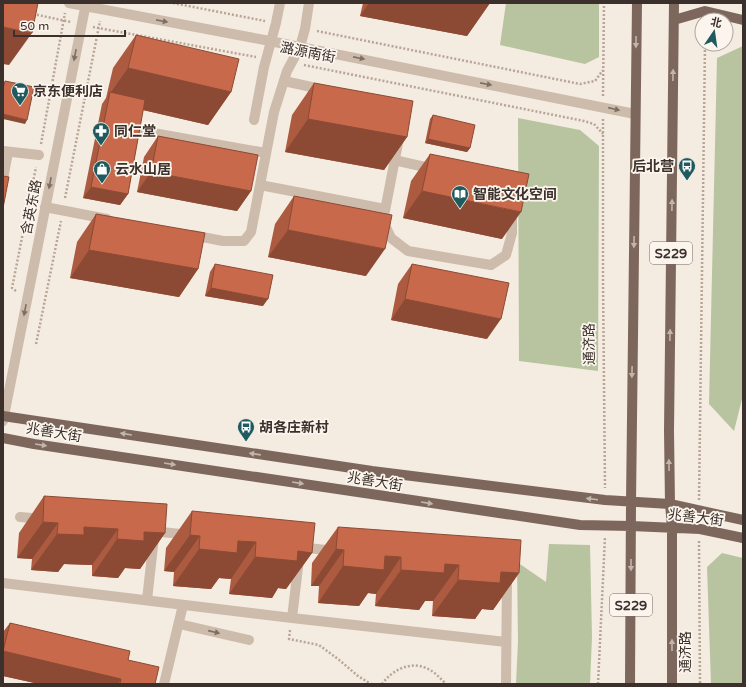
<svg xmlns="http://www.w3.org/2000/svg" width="746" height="687" font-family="'Varela Round','Noto Sans SC',sans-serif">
<rect width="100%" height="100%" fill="#f4ebe1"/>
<path fill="#b8c4a0" d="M 506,3 L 599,3 L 599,57 L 585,64 L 500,45 Z
M 743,46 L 743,395 L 734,431 L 709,404 L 717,58 Z
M 518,118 L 580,130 L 599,146 L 598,371 L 519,361 Z
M 549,544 L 590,545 L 592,637 L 590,684 L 516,684 L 518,641 L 517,562 L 546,582 Z
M 722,553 L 743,558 L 743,684 L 711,684 L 707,567 Z"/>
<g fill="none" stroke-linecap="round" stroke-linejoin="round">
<path stroke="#b9a596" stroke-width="2.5" stroke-dasharray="2 2" stroke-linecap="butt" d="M 173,3 L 265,21
M 33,14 L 71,22
M 93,27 L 256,57
M 317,31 L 580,84 L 595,81 L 603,70
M 304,65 L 584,121 L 594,124 L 603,134
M 603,96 L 604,3
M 603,119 L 603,280 L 605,488
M 41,144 L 65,13
M 65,198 L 100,21
M 16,291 L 12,288 L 36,167
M 36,344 L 61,221
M 699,500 L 705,44
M 699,541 L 700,684
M 290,630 L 289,639 L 319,645 L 338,659 L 358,676 L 371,684
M 382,684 C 392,670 410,661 426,668 C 434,671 440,678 446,684
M 598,684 L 605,537"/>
<path stroke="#cdbbac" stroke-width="10" d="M 69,3 L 270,41 L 635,114
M 284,81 L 325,90
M 254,120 L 264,67 L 276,23 L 280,3
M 142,131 L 266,153
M 399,138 L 383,221 L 391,238 L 408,251 L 491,265 L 506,255 L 512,233 L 512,211
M 3,151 L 39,155
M 394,160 L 434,169
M 3,179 L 8,152
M 260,185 L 385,209
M 45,207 L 107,219
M 192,235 L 223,241 L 244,241 L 251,232 L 274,112 L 287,71 L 300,47 L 305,29 L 309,3
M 3,421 L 86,3
M 20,517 L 43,519
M 152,531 L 190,535
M 299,547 L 335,551
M 3,583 L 292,618 L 506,642
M 147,600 L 154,537
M 292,618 L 299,559
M 179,624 L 249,640
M 164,684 L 183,605
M 506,684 L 507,578"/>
<path stroke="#7d675c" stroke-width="10" d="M 674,20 L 705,11 L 743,20
M 3,416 L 372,471 L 605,500 L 670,504 L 743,520
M 3,438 L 34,444 L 580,525 L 631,526 L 700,529 L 743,538
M 630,684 L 631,502 L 637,3
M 672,684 L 672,527 L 670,504 L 669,431 L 674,3"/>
</g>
<path fill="#ac5a40" d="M 363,3 L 490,3 L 467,36 L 360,16 Z
M 136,35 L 231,92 L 208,125 L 143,110 L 128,194 L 120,205 L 83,198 L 102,104 L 106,98 L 113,68 Z
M 314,83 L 407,137 L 384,170 L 285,152 L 292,115 Z
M 433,115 L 470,148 L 467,152 L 425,143 L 430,119 Z
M 158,136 L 251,191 L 237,211 L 137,192 L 144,157 Z
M 430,154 L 502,239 L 403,218 L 411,181 Z
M 294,196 L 366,276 L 268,257 L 275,224 Z
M 96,214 L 198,269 L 179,297 L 70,278 L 77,242 Z
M 215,264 L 263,306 L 205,296 L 210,272 Z
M 412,264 L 487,339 L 391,320 L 398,284 Z
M 44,496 L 165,533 L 140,569 L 125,568 L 118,578 L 92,576 L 92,565 L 64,564 L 58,572 L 31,570 L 32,559 L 17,558 L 19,533 Z
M 192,511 L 312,553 L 286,589 L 278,588 L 272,598 L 229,594 L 231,579 L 219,578 L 211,589 L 173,586 L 174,572 L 164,571 L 166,548 Z
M 338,527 L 519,573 L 493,610 L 482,609 L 475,619 L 432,616 L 433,601 L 425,601 L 419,610 L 375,606 L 376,594 L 368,593 L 359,606 L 318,603 L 319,586 L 311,586 L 312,563 Z
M 10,623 L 128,660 L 155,684 L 39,684 L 3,676 L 3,632 Z"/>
<path fill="#8c4a34" d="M 369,3 L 490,3 L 467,36 L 360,16 Z
M 3,27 L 32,33 L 9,65 L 3,64 Z
M 128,68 L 231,92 L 208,125 L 108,102 L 109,95 Z
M 3,114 L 27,120 L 25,124 L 3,119 Z
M 308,119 L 407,137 L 384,170 L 285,152 Z
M 428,139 L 470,148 L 467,152 L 425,143 Z
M 151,172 L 251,191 L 237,211 L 137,192 Z
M 91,187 L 128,194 L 120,205 L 83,198 Z
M 422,191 L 521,212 L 502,239 L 403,218 Z
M 288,230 L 385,249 L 366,276 L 268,257 Z
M 89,250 L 198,269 L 179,297 L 70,278 Z
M 211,288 L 268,299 L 263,306 L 205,296 Z
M 405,299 L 501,319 L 487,339 L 391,320 Z
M 43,522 L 58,523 L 32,559 L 17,558 Z
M 84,527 L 118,529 L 92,565 L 64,564 L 58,572 L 31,570 L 57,534 Z
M 144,532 L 165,533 L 140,569 L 125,568 L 118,578 L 92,576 L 117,539 Z
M 190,535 L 200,536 L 174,572 L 164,571 Z
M 238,541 L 256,542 L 231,579 L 219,578 L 211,589 L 173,586 L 199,549 Z
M 336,549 L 344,550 L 319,586 L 311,586 Z
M 298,551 L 312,553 L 286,589 L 278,588 L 272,598 L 229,594 L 255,557 Z
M 385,556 L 401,557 L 376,594 L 368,593 L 359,606 L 318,603 L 343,566 Z
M 445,564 L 459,565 L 433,601 L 425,601 L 419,610 L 375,606 L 401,570 Z
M 501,572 L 519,573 L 493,610 L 482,609 L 475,619 L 432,616 L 458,580 Z
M 3,651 L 121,679 L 118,684 L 39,684 L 3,676 Z"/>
<path fill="#c8694b" stroke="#8c4a34" d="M 3,3 L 38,3 L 32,33 L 3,27 Z
M 136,35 L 239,59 L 231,92 L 128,68 Z
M 5,81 L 34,87 L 27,120 L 3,114 L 3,89 Z
M 314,83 L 413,101 L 407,137 L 308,119 Z
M 110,92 L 145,100 L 128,194 L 91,187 Z
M 433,115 L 475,125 L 470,148 L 428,139 Z
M 158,136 L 258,155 L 251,191 L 151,172 Z
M 430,154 L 529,174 L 521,212 L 422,191 Z
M 3,176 L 9,177 L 3,208 Z
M 294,196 L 392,215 L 385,249 L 288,230 Z
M 96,214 L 205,233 L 198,269 L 89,250 Z
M 215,264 L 273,275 L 268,299 L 211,288 Z
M 412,264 L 509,283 L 501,319 L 405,299 Z
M 44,496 L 167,504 L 165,533 L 144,532 L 144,541 L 117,539 L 118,529 L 84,527 L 84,535 L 57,534 L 58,523 L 43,522 Z
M 192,511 L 315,523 L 312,553 L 298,551 L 297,561 L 255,557 L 256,542 L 238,541 L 237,553 L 199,549 L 200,536 L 190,535 Z
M 338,527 L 521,540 L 519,573 L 501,572 L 500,583 L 458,580 L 459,565 L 445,564 L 444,573 L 401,570 L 401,557 L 385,556 L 384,570 L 343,566 L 344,550 L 336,549 Z
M 10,623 L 130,651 L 128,660 L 159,667 L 155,684 L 120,684 L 121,679 L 3,651 Z"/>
<defs><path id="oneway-solid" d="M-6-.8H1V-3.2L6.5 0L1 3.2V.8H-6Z"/></defs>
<g fill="#7d6f65">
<use href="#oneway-solid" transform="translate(162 21) rotate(11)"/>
<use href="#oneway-solid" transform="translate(75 55) rotate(101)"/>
<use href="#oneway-solid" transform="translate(359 58) rotate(11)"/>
<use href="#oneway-solid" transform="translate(486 84) rotate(11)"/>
<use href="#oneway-solid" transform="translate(614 109) rotate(13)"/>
<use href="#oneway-solid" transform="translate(50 183) rotate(101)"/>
<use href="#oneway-solid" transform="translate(25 310) rotate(101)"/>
<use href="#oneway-solid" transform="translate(214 632) rotate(13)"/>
</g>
<g fill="#c2b5ac">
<use href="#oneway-solid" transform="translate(636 42) rotate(91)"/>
<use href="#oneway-solid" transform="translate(673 75) rotate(-89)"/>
<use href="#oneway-solid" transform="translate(672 205) rotate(-89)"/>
<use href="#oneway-solid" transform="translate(634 242) rotate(91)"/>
<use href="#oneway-solid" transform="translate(670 335) rotate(-89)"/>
<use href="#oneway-solid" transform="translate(632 372) rotate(91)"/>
<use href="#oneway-solid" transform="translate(126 434) rotate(-171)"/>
<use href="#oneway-solid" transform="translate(41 445) rotate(9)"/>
<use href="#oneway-solid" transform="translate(255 454) rotate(-172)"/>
<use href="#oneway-solid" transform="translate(170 464) rotate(9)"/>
<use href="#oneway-solid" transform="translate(669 465) rotate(-91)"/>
<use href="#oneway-solid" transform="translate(298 483) rotate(9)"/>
<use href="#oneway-solid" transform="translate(592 499) rotate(-173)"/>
<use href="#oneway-solid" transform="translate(427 503) rotate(9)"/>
<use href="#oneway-solid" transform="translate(631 565) rotate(90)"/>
<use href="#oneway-solid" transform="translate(672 645) rotate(-90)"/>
</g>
<defs>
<g id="supermarket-pin" transform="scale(0.9)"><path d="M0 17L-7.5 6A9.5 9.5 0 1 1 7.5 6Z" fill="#1f5a5e" stroke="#fbf5ee"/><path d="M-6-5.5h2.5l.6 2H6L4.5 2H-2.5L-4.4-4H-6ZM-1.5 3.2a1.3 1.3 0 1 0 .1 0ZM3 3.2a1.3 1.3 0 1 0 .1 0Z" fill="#fff"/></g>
<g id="pharmacy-pin" transform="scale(0.9)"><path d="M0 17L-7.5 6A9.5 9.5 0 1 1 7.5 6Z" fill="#1f5a5e" stroke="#fbf5ee"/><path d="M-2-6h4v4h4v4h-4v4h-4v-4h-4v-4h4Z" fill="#fff"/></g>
<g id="bus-pin" transform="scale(0.9)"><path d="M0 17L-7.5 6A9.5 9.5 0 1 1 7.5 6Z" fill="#1f5a5e" stroke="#fbf5ee"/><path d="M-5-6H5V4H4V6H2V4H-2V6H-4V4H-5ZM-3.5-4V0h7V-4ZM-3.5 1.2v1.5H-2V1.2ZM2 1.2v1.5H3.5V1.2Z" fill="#fff"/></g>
<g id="shop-pin" transform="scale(0.9)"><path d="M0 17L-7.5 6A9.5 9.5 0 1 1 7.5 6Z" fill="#1f5a5e" stroke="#fbf5ee"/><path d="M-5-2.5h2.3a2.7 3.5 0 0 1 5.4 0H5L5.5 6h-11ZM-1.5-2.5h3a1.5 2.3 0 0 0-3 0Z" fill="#fff"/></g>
<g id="library-pin" transform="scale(0.9)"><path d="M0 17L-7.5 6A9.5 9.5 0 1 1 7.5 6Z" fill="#1f5a5e" stroke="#fbf5ee"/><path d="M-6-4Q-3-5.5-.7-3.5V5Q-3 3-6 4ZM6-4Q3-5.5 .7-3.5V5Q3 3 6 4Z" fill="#fff"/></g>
</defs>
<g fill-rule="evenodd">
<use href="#supermarket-pin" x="20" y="91"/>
<use href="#pharmacy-pin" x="101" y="131"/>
<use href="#bus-pin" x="687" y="166"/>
<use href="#shop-pin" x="102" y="169"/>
<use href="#library-pin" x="460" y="194"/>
<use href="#bus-pin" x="246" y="427"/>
</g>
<g text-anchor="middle" stroke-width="3.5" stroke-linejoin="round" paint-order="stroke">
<g fill="#fbf5ee" stroke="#756b66" stroke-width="1">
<rect x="650" y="242" width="42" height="22" rx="3"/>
<rect x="610" y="594" width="42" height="22" rx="3"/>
</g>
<g font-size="13" font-weight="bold" fill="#3b302b">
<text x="671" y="258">S229</text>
<text x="631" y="610">S229</text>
</g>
<g font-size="14" fill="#3b302b" stroke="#fbf5ee">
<text transform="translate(308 52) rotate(11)" y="5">潞源南街</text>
<text transform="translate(31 207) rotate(-79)" y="5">含英东路</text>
<text transform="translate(589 344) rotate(-91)" y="5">通济路</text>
<text transform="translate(54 432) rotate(9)" y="5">兆善大街</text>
<text transform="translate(375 481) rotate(9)" y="5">兆善大街</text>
<text transform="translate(696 517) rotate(7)" y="5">兆善大街</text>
<text transform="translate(685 652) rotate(-90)" y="5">通济路</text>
</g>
<g font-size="14" font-weight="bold" fill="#3b302b" stroke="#fbf5ee" text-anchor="start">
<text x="33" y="96">京东便利店</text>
<text x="114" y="136">同仁堂</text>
<text x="674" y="171" text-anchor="end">后北营</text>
<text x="115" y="174">云水山居</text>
<text x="473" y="199">智能文化空间</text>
<text x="259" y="432">胡各庄新村</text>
</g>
</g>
<rect width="746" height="687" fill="none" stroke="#3b302b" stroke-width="8"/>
<g transform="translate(714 32) rotate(13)"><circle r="19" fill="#fbf5ee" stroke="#aea6a0"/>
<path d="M0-3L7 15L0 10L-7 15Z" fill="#1f5a5e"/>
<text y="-6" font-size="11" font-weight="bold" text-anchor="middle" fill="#3b302b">北</text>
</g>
<path d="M14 30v6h111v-6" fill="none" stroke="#3b302b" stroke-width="2"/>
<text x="20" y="30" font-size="12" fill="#3b302b" stroke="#fbf5ee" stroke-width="3" paint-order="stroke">50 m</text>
</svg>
